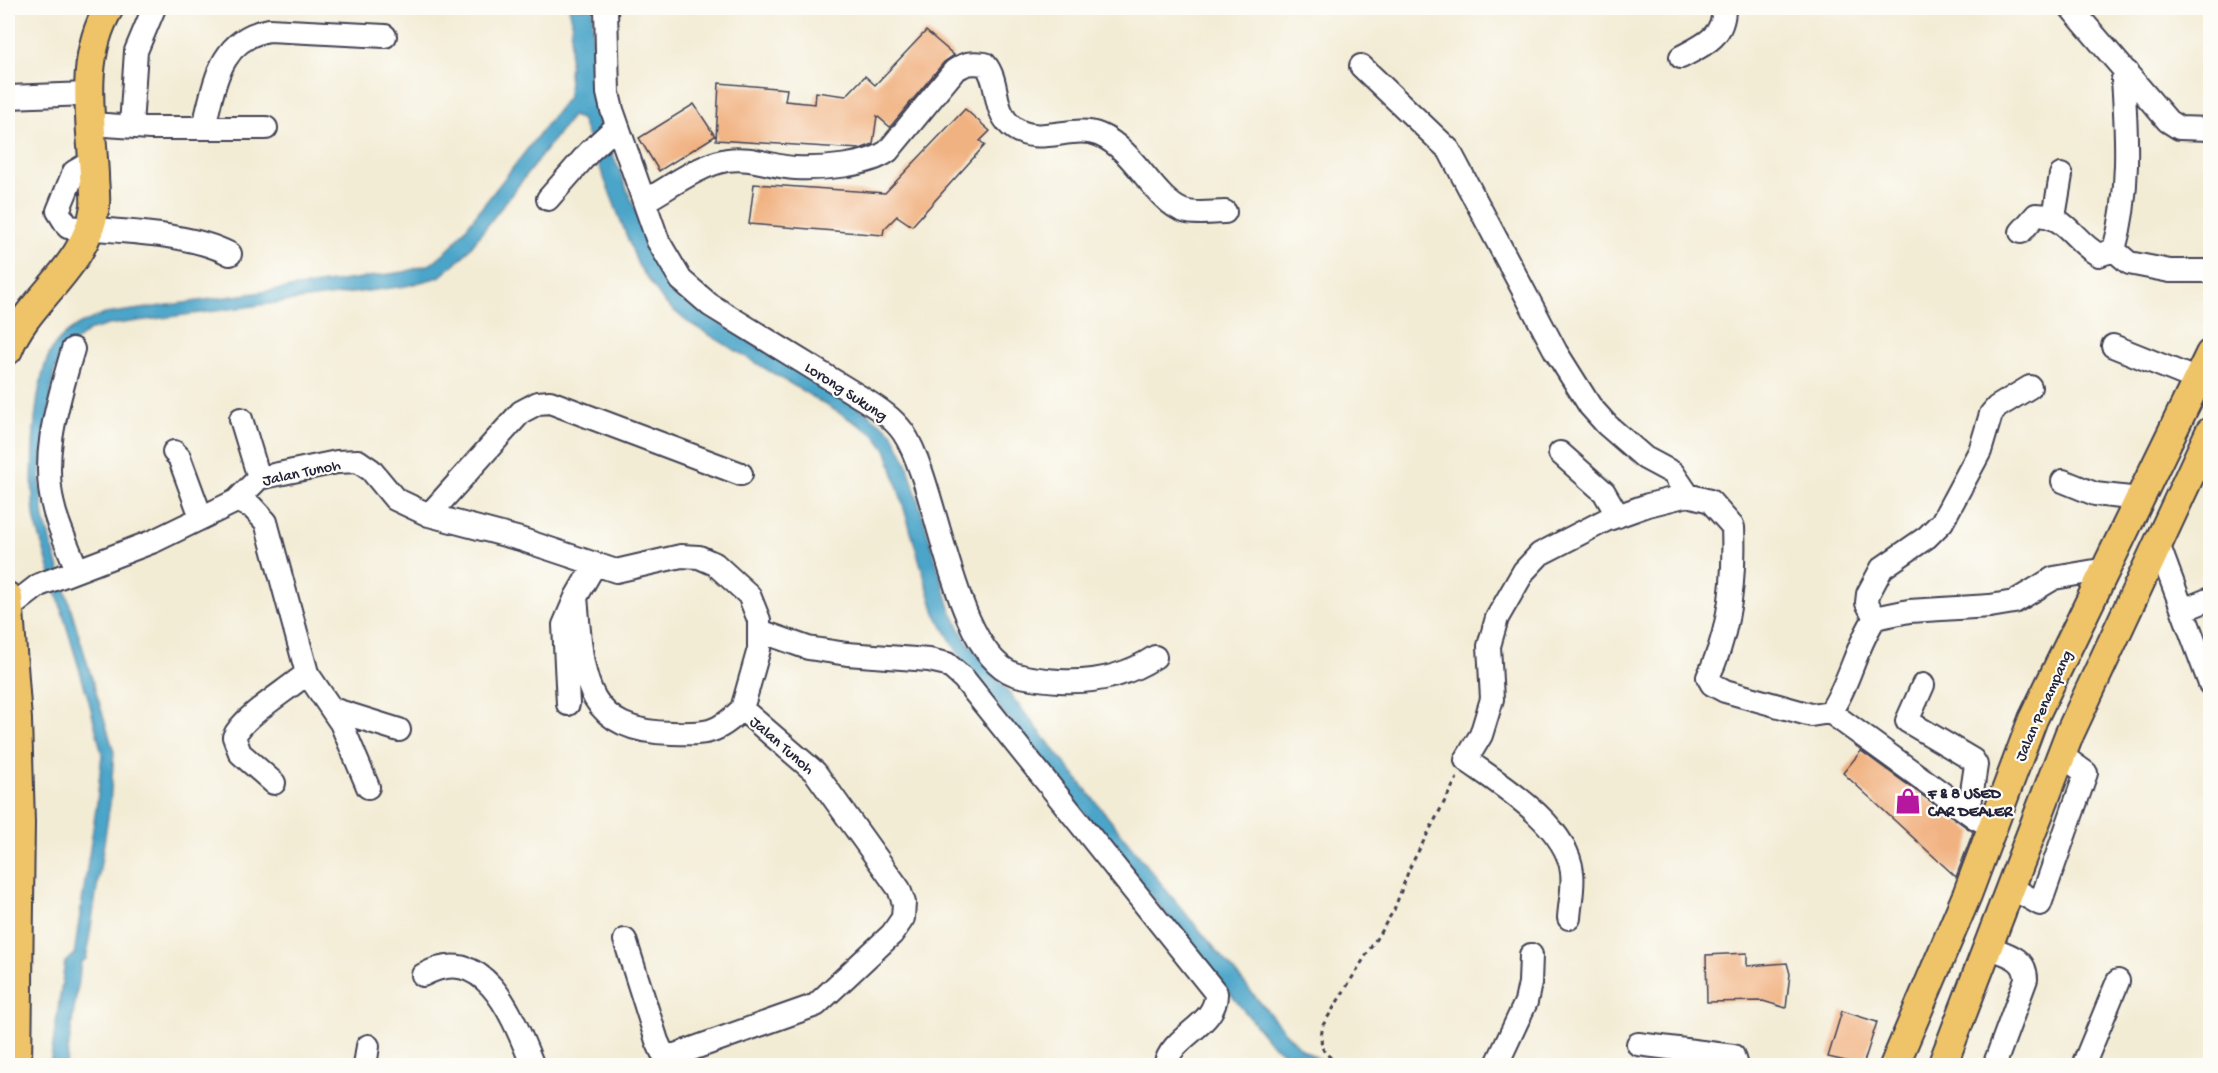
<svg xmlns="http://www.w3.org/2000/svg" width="2218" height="1073" font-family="'Gochi Hand',sans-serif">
<rect width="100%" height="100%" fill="#fdfcf7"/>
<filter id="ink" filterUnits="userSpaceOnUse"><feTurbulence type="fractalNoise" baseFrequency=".0167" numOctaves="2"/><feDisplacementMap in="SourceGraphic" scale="12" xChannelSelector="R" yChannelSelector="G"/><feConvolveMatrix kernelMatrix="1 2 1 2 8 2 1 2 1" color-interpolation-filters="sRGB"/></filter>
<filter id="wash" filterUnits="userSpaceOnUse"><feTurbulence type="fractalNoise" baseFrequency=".008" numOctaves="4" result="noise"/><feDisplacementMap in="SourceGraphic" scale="24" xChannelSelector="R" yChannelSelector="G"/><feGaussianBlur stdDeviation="1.35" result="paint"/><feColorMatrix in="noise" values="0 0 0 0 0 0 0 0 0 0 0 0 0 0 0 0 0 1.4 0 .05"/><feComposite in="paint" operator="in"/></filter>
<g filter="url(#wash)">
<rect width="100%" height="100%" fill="#f3ecd5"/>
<path fill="#4ba5c9" stroke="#366482" stroke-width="1.5" d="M 569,8 L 593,8 L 592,95 L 596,113 L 663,278 L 694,307 L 866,412 L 892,432 L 907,463 L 950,608 L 964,637 L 1171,896 L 1285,1032 L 1302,1049 L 1329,1065 L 1300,1065 L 1271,1044 L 966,667 L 935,613 L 887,451 L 874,434 L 861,426 L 686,321 L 664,302 L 638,265 L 581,119 L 572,116 L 463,257 L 439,277 L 406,286 L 108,325 L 88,331 L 75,342 L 63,354 L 54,373 L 40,480 L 44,519 L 114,752 L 110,804 L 86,959 L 81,962 L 66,1065 L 50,1065 L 65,962 L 74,955 L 97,802 L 102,754 L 89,701 L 35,521 C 29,483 32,375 55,345 C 69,328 85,321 105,314 L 404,272 L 431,264 L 451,247 L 568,97 L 572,20 Z"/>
<g id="blocks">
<path fill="#f1b282" d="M 926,31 L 954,55 L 944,62 L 890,127 L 877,116 L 873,144 L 860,149 L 716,140 L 719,83 L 787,89 L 785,101 L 815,104 L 816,92 L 846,96 L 865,76 L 875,85 Z
M 694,104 L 715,136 L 659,171 L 639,138 Z
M 965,109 L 990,131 L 980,141 L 985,145 L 912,226 L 897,216 L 884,229 L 883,235 L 749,224 L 754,184 L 885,193 Z
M 1861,751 L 1973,832 L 1956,877 L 1843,773 Z
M 1747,953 L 1747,966 L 1787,963 L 1790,974 L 1786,1008 L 1763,1001 L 1707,1002 L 1706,955 Z
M 1842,1011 L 1877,1022 L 1863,1065 L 1828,1057 Z"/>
</g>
</g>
<g filter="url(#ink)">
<use href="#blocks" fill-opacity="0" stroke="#414052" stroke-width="1.5"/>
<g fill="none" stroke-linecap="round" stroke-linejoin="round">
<g stroke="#414052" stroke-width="26">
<path id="minor" d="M 606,8 L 608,93 L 612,110 L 658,241 L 681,280 L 710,305 L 865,400 C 879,409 893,418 903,432 C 939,485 952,650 1014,674 C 1026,678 1045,680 1059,681 C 1093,683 1126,676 1155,657
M 2071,8 L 2168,121 L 2179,128 L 2210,129
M 1681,57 C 1704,45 1724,37 1724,8
M 1361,66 L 1449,150 L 1556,352 L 1590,406 L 1607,425 L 1645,458 L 1673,473 L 1688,495 L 1710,501 L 1733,527 C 1735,577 1730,632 1708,677 L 1712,684 L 1725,691 L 1811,715 L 1830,712 C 1850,683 1855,648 1875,618 L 1909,611 L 1990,606 L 2014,602 L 2054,578 L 2106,569
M 2127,72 L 2123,79 C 2127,136 2130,194 2114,250 L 2129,263 L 2170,271 L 2210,271
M 8,97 L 88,94
M 91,124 L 150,128 L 266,128
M 131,126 L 136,51 L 154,8
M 204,126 C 215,84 219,39 269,30 L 385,36
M 93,161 L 74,172 L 58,211 L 68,227 C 115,231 189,232 230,254
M 548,199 L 590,151 L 616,127
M 645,201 C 670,187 699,165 727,160 C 751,156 772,167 795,168 C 822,169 868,166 888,151 L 954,71 C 965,63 971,62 985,64 C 1000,82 992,109 1011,126 C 1037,148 1072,123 1100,135 C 1135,150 1155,201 1184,211 C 1195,215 1213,212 1225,212
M 2054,217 L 2061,175
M 2021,232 L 2036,215 C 2067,215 2074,242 2099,255 L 2114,250
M 2113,346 L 2198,380
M 73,349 C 58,402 39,459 55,513 C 61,533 70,551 77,570
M 241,419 L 259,478
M 174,452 L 179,457 L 201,517
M 1560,453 L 1604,492 L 1618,516
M 2063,481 L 2095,494 L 2139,499
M 236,501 L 251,506 L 266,522 L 307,673 L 341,723 L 368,787
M 429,515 L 521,412 L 538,403 L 550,402 L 741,474
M 2157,541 L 2210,684
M 576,597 C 583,670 579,732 672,733 C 706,734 717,734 742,709
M 8,609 L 39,585 L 154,541 L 236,501 L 259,478 L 337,462 L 358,461 L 371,470 L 395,499 L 429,515 L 520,539 L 616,571 L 681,556 L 699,557 L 715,564 L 749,595 L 759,620 L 759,649 L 742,709 L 815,772 L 899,889 L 904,903 L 903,918 L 892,934 L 816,1005 L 672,1056 L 662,1052 L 657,1041 L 625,940
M 2183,610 L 2210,599
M 1875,618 L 1867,603 L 1868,594 L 1882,568 L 1927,537 L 1942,522 L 1980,451 L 1991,414 L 1997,407 L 2030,387
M 760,631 L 808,648 L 847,654 L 929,660 L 947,664 L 964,679 L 1216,993 C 1217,1026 1171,1035 1165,1066
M 1923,685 L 1907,721 L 1973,760 L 1976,765 L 1969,811
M 568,704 L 564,625 L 576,597 L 595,564
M 332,709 L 399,730
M 1830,712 L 1976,818 L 1993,826
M 274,783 L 240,753 L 234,737 C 243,716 288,690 307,673
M 2010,887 L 2040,904 L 2086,773 L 2061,755
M 1569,918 C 1570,903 1574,886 1572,872 C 1567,825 1501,785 1466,760 L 1481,735 L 1492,699 L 1489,646 L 1497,618 L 1524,571 L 1540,554 L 1606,520 L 1648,505 L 1688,495
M 1987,947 C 2005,954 2026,957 2026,979 L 1994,1066
M 423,975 C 486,940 514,1020 533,1066
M 1638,1044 L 1733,1056 L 1736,1066
M 365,1066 L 368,1046
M 1496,1066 L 1526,1002 L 1530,983 L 1531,955
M 2083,1066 L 2118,981"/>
</g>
<g stroke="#414052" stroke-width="32">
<path id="major" d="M 8,350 C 27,299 87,268 95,206 C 96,196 94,184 94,174 C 91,119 79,58 109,8
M 8,597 L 17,720 L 20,823 L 17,1066
M 1894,1066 L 1967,895 L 2033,719 L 2210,354
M 1942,1066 L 2069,735 L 2210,432"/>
</g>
<path stroke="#414052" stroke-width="3" stroke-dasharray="4.5 4.5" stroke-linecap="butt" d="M 2186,8 L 2210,18
M 1347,1066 C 1323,1055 1318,1051 1323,1025 L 1394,910 L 1410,867 L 1457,778"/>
<use href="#minor" stroke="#fff" stroke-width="22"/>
<use href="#major" stroke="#efc469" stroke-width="28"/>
</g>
</g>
<defs>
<g id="shop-bare" transform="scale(2.07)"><path d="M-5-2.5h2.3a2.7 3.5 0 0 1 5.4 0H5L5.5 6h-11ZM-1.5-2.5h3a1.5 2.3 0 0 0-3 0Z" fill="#b5179e" stroke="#fdfcf7" stroke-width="2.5" paint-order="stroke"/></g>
</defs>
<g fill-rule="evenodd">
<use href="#shop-bare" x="1908" y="801"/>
</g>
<g text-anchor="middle" stroke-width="4.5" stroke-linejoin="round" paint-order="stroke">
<g font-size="16" fill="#22223b" stroke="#fdfcf7">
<text transform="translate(847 390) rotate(33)" y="6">Lorong Sukung</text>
<text transform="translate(301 471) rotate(-12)" y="6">Jalan Tunoh</text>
<text transform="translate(2042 705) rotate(-66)" y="6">Jalan Penampang</text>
<text transform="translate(783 744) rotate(41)" y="6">Jalan Tunoh</text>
</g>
<g font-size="16" font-weight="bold" fill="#22223b" stroke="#fdfcf7" text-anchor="start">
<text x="1928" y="798">F &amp; 8 USED<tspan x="1928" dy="18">CAR DEALER</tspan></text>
</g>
</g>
<rect width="2218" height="1073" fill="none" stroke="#fdfcf7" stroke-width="30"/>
</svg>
